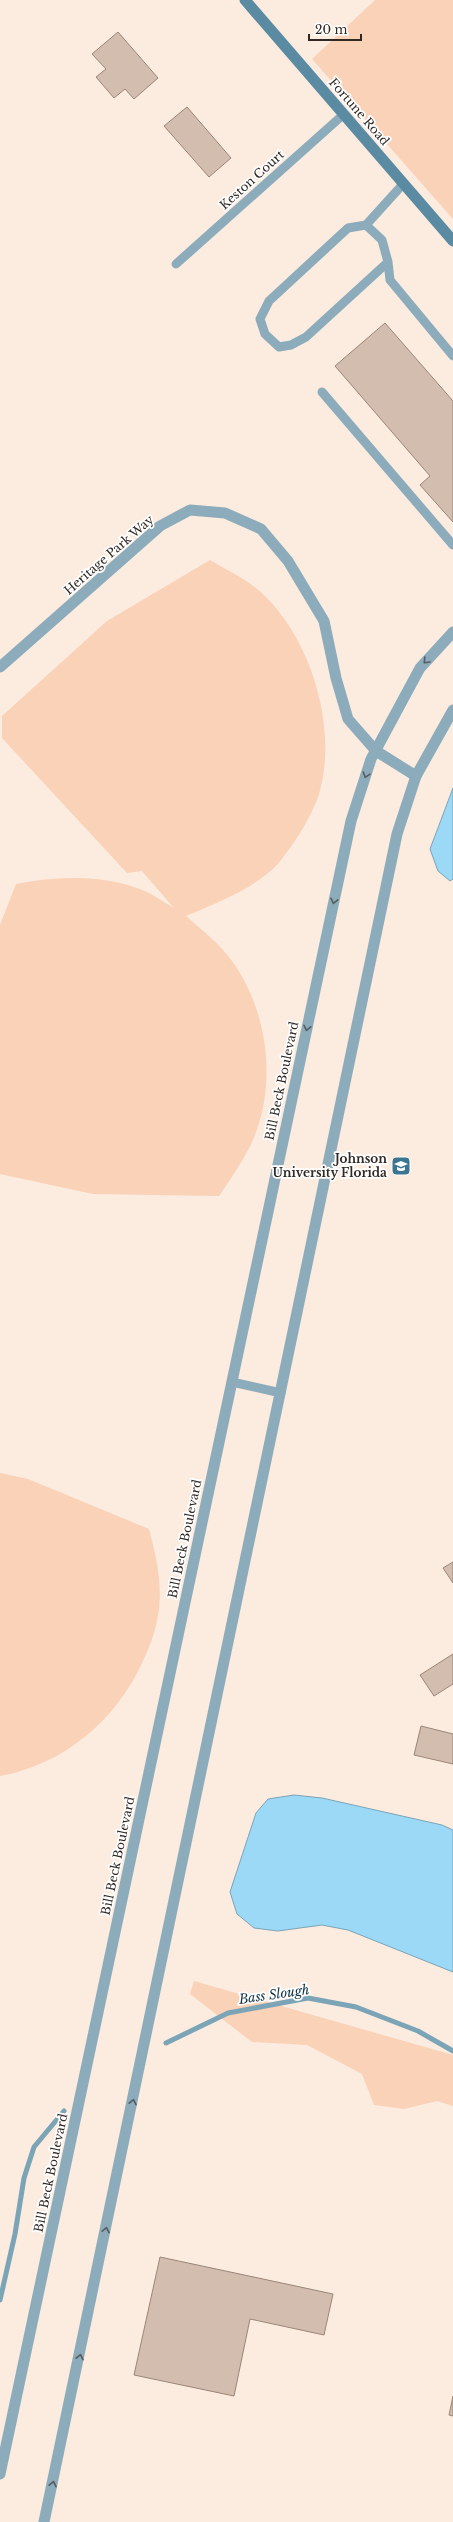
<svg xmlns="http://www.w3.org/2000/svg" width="453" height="2522" font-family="'Libre Baskerville',serif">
<rect width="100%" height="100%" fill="#fcebdf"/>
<path fill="#f9d2b8" d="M 375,0 L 453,0 L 453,219 L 312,59 Z
M 210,560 C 225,569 242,577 256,588 C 311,633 341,733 317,800 C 310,817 301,833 290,848 C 285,854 281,861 275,867 C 249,891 218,902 186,916 C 202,930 219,943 232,961 C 270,1013 279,1094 247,1152 C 239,1167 229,1181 219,1196 L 93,1194 L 0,1174 L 0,925 L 16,884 C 59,876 106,874 147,892 C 156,896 164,903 173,907 L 142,871 L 127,873 L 2,738 L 2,716 L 107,621 Z
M 0,1473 L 28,1479 L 149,1529 C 156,1556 162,1581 159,1609 C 157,1627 150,1646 143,1661 C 116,1720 65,1764 0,1776 Z
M 194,1981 L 453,2055 L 453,2106 L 437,2101 L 404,2109 L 374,2105 L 362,2074 L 307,2045 L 252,2042 L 190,1994 Z"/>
<path fill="#9bd9f7" stroke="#7ba4b7" d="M 453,788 L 453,879 L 450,881 L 438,871 L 430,849 Z
M 294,1795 L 322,1798 L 442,1825 L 453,1830 L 453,1972 L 348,1930 L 322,1925 L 278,1931 L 254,1928 L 237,1914 L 230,1892 L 256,1813 L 268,1799 Z"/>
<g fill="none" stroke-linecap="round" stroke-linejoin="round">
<path stroke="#7ba4b7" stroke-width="5" d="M 166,2043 L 228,2013 L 308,1998 L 356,2007 L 418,2031 L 453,2051
M 0,2300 L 15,2234 L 24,2178 L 34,2147 L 64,2111"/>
</g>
<path fill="#d2bdaf" stroke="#9a8679" d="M 118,32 L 158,78 L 134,99 L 125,89 L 114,98 L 96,77 L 106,69 L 92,54 Z
M 187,107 L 231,158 L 209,177 L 164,126 Z
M 385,323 L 453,401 L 453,522 L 420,485 L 430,476 L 335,366 Z
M 453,1562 L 453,1583 L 443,1568 Z
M 453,1654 L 453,1684 L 434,1696 L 420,1675 Z
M 421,1726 L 453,1734 L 453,1764 L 414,1755 Z
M 160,2257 L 333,2294 L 324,2335 L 250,2319 L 234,2396 L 134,2375 Z
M 453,2396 L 453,2416 L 449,2415 Z"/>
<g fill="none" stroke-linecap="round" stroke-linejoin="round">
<path stroke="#8cacbc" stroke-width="9" d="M 404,183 L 366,225 L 382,240 L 388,262 L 390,280 L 453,356
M 366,225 L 348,228 L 269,301 L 260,319 L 265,334 L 279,347 L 291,345 L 306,337 L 388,262
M 176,264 L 344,114
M 322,392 L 453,545
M 232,1382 L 281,1393"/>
<path stroke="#8cacbc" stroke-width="11" d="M 0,667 L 160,526 L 190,510 L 225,513 L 261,529 L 288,561 L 324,621 L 336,678 L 348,719 L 376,751 L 416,776"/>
<path stroke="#8cacbc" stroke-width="11" d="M 0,2474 L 351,821 L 371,759 L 420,668 L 453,632
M 44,2522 L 397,834 L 416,776 L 453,710"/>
<path stroke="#5a8ba3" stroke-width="11" d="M 245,0 L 453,241"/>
</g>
<defs><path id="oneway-chevron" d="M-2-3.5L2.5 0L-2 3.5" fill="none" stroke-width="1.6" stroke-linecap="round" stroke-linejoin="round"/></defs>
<g stroke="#555d60">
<use href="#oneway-chevron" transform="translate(426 661) rotate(133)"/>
<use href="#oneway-chevron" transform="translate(366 775) rotate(108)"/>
<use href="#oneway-chevron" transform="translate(334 901) rotate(102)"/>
<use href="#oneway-chevron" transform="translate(307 1028) rotate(102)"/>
<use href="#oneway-chevron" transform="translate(133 2102) rotate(-78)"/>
<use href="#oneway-chevron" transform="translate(106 2230) rotate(-78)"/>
<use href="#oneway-chevron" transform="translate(80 2357) rotate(-78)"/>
<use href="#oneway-chevron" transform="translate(53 2484) rotate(-78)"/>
</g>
<defs>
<g id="university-square" transform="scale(1)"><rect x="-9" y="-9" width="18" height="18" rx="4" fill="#3c758f" stroke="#fff"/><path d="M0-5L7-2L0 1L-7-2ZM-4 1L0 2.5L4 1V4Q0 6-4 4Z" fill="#fff"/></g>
</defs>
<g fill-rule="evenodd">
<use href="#university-square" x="401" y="1166"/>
</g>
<g text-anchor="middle" stroke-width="3.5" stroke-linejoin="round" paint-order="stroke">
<g font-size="12" fill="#302823" stroke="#fff">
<text transform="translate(359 112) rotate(49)" y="4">Fortune Road</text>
<text transform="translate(252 180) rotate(-42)" y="4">Keston Court</text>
<text transform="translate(109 555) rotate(-41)" y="4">Heritage Park Way</text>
<text transform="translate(282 1081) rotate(-78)" y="4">Bill Beck Boulevard</text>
<text transform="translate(185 1539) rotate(-78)" y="4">Bill Beck Boulevard</text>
<text transform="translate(118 1856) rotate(-78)" y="4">Bill Beck Boulevard</text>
<text transform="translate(51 2173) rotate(-78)" y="4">Bill Beck Boulevard</text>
</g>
<g font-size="12" font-weight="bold" fill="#302823" stroke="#fff" text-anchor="end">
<text x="387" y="1163">Johnson<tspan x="387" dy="14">University Florida</tspan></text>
</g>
<g font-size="13" font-style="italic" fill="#0f3443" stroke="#fff">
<text transform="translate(274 1994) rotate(-8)" y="5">Bass Slough</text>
</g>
</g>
<path d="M309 34v6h52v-6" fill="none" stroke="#302823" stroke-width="2"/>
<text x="315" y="34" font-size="12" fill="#302823" stroke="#ffffff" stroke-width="3" paint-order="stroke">20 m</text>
</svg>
